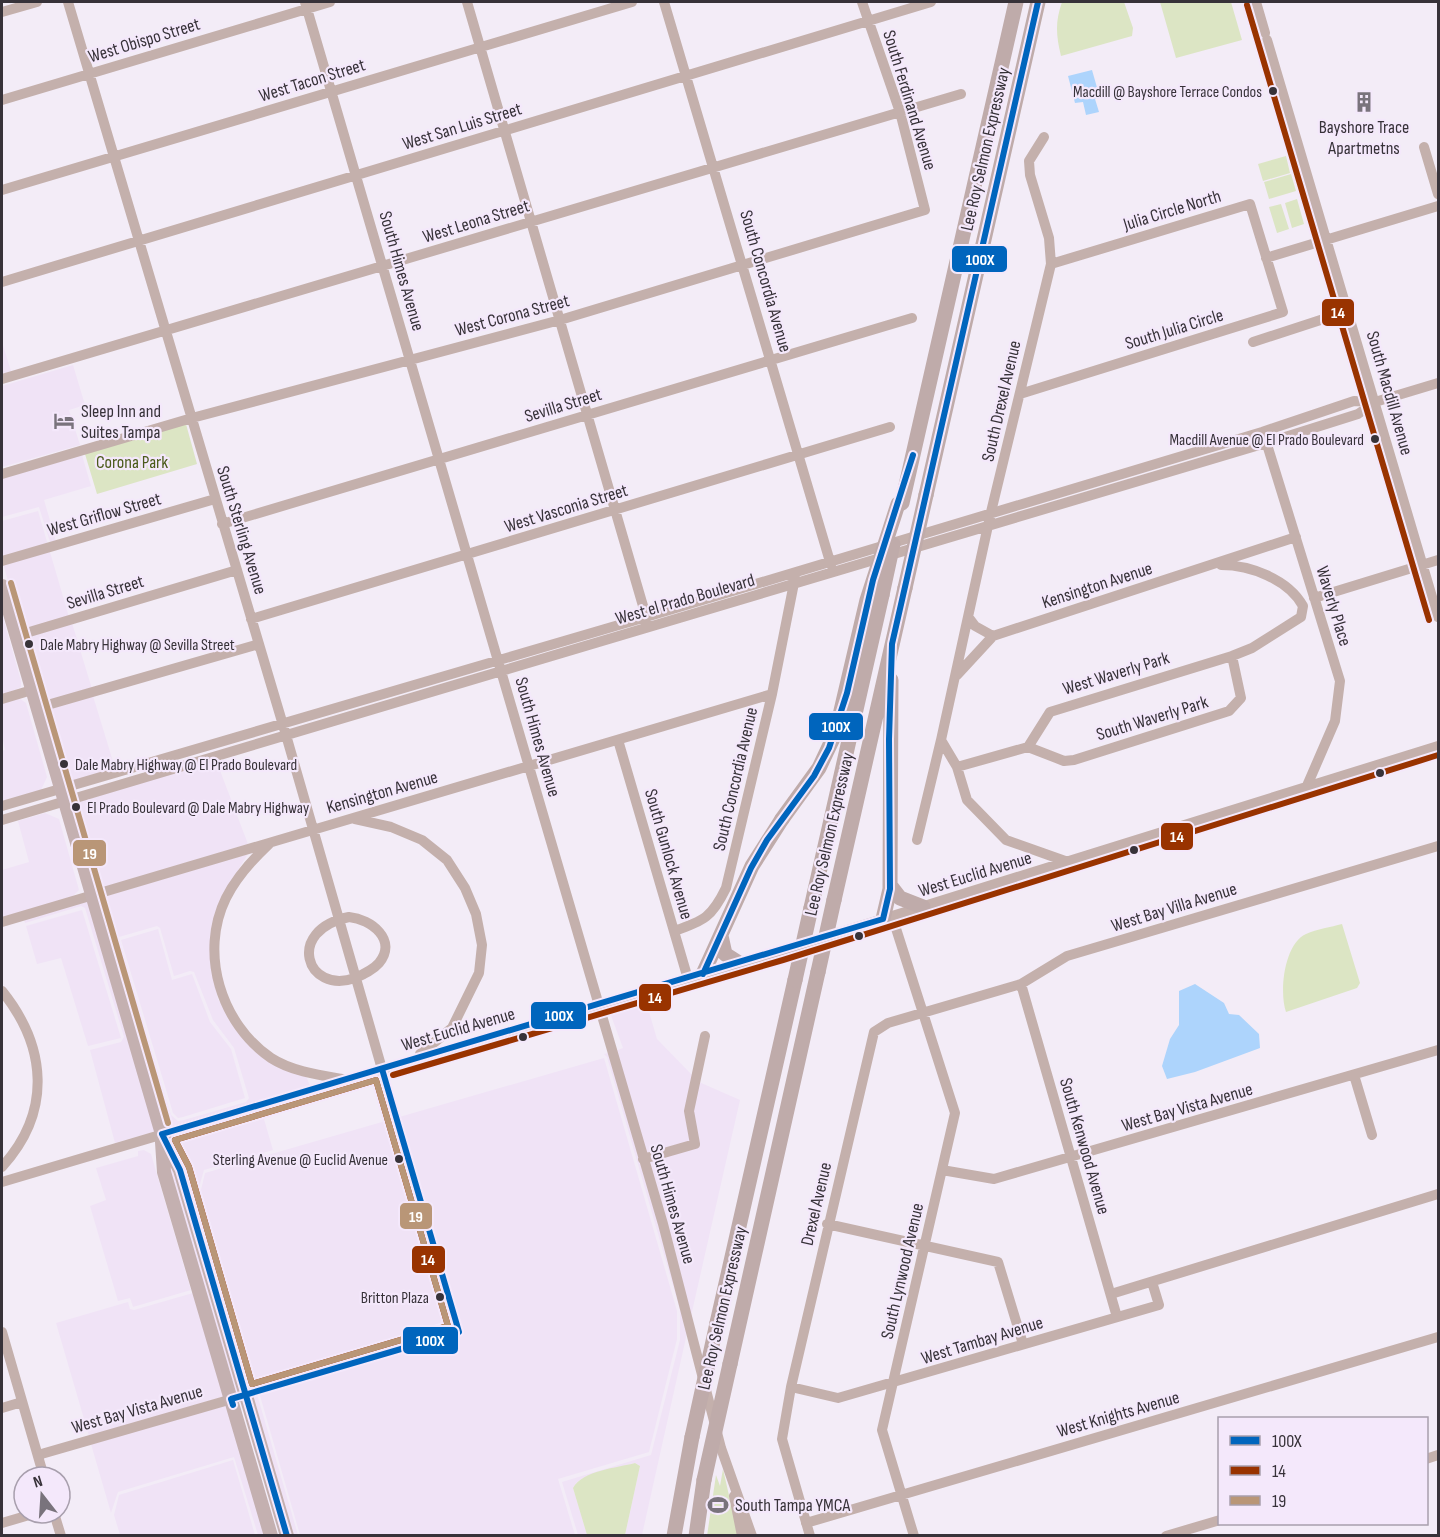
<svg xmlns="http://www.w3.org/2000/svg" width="1440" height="1537" font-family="'Sofia Sans Condensed',sans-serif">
<rect width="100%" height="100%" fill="#f3ecf7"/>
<path fill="#f0e3f6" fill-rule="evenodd" d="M 2,342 L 11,371 L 2,374 Z
M 73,365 L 85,405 L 69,410 L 80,445 L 2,467 L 2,386 Z
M 82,455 L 91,486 L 44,500 L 56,541 L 50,542 L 39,507 L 2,517 L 2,479 Z
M 38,511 L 69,617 L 22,629 L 2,560 L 2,521 Z
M 2,614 L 21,681 L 21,687 L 2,696 Z
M 72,623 L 92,689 L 45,701 L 23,638 Z
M 93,696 L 115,768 L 69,782 L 48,709 Z
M 19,698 L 26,703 L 47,777 L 41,790 L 2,801 L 2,751 L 5,750 L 2,735 L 2,702 Z
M 216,760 L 248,844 L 94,890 L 69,805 Z
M 45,813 L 59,819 L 79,890 L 72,897 L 2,918 L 2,870 L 29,862 L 18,821 Z
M 248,854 L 222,896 L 213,976 L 218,999 L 247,1042 L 306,1076 L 310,1086 L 164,1129 L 96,899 ZM 157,926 L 160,928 L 174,976 L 190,971 L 194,972 L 213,1020 L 234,1048 L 249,1098 L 246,1102 L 184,1120 L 178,1121 L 171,1115 L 118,941 L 119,937 Z
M 89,901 L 157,1131 L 115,1143 L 90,1050 L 121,1042 L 124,1037 L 85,908 L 81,906 L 25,923 L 24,920 Z
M 82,910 L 121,1038 L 88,1046 L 61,958 L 37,964 L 26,926 Z
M 158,929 L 172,980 L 192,974 L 210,1022 L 231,1049 L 245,1098 L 183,1117 L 178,1118 L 173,1113 L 121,940 Z
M 645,998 L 657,1039 L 692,1075 L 690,1141 L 645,1153 L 615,1051 L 623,1048 L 609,1010 Z
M 608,1053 L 659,1226 L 687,1333 L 642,1535 L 625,1535 L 640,1466 L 635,1463 L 585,1477 L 577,1482 L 573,1488 L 587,1535 L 578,1535 L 562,1482 L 651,1455 L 680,1340 L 680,1310 L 607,1057 L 604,1054 Z
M 604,1058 L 677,1311 L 677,1339 L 649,1452 L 558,1479 L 575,1535 L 300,1535 L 201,1190 L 205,1173 Z
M 699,1082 L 740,1100 L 691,1316 L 648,1162 L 696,1148 L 693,1112 Z
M 261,1109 L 273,1150 L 204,1170 L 198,1191 L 298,1535 L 291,1535 L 168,1137 Z
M 144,1150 L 151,1154 L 191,1290 L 133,1307 L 130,1298 L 118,1301 L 90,1206 L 106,1200 L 96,1168 L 138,1156 L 138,1151 Z
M 167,1153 L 177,1172 L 241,1392 L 233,1394 L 168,1172 Z
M 193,1293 L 226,1396 L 89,1436 L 56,1323 L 128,1302 L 130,1309 L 134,1310 Z
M 228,1404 L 267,1535 L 258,1535 L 234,1457 L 118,1492 L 111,1513 L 91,1444 Z
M 233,1460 L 255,1535 L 120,1535 L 114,1515 L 119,1495 Z"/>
<path fill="#dce5c4" d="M 1062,2 L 1124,2 L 1133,28 L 1132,36 L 1061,56 C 1056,35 1055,22 1062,2 Z
M 1160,2 L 1231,2 L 1242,40 L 1176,58 Z
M 1286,156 L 1290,173 L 1263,181 L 1258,164 Z
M 1291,174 L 1296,191 L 1269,199 L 1264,182 Z
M 1297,199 L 1304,224 L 1292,228 L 1285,203 Z
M 1281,204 L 1289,229 L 1277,233 L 1269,207 Z
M 186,424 L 197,464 L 97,494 L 85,454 Z
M 1342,924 L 1360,983 L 1357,988 L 1286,1012 C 1279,992 1284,944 1306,934 C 1317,929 1331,927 1342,924 Z
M 635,1463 L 640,1466 L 625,1535 L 587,1535 L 573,1488 C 583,1470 617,1468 635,1463 Z
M 723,1469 L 738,1535 L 707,1536 L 716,1475 L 720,1486 Z"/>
<path fill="#add4fc" d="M 1092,70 L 1100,98 L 1095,99 L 1099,112 L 1086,115 L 1083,102 L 1075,103 L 1068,76 Z
M 1195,984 L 1224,1003 L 1229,1014 L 1239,1015 L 1259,1034 L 1260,1048 L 1195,1072 L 1167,1079 L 1162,1066 L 1170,1039 L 1179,1025 L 1179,991 Z"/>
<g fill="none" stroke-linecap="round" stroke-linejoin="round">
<path stroke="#c4b0ac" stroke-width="10" d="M 68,2 L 286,735 L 382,1069
M 305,2 L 663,1224 L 721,1448 L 752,1536
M 467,2 L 648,623
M 664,2 L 831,565
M 1256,2 L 1265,33
M 2,12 L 37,2
M 1267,40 L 1438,617
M 2,100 L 330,2
M 1044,137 L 1029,161 L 1030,175 L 1049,238 L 1051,264 L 991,512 L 941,740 L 957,767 L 967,800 L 1006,840 L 1068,862
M 1424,147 L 1438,194
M 2,190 L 632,2
M 1266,258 L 1438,206
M 2,282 L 931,2
M 1253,342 L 1348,311
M 2,379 L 961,94
M 1020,394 L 1283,312 L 1250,204 L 1051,264
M 1265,438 L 1340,681 L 1335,721 L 1306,788
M 2,474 L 192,418 L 560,320 L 925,210 L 900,112 L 862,2
M 222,524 L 912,318
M 2,561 L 215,499
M 1221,565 C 1250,565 1288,579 1303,606
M 1314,598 L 1438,560
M 969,618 L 975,626 L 993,636
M 251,619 L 890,427
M 16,636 L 237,570
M 957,675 L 993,636 L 1296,537
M 2,699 L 32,690
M 37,708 L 259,644
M 618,740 L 688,979
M 1028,747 L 1050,712 L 1232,656 L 1252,648 L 1301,617 L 1303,606
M 1028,747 L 1064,761 L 1074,760 L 1229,711 L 1241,698 L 1232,656
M 957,767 L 1028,747
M 2,806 L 646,617 L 1262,432 L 1354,401 L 1375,402
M 355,819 L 391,827 L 422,840 L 447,860 L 465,888 L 476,914 L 482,945 L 479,973 L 452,1028 L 420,1054
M 2,820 L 1266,443 L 1358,414 L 1375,402 L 1438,383
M 917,840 L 941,740
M 269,844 C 252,860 236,878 226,898 C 199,953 221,1024 271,1058 C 291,1071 318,1075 342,1079
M 892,916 L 955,1113 L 882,1430 L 914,1536
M 349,917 C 371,919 398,940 379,963 C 373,970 364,974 355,978 C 306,995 285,930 349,917 Z
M 2,922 L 772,694
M 674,931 C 704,921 712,917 726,888 L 772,694 L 795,578
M 1021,984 L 1117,1317
M 2,991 C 47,1047 52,1112 2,1167
M 1354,1075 L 1372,1135
M 643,1159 L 695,1144 L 689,1111 L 705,1036
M 942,1170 L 994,1179 L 1438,1050
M 2,1182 L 780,951 L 1438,746
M 827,1224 L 998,1262 L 1023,1344
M 1111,1294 L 1438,1194
M 2,1332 L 44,1477
M 791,1387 L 838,1398 L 1159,1305 L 1152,1282
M 2,1408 L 22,1402
M 38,1455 L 246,1395
M 1426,1459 L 1438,1455
M 734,1496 L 742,1536
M 54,1513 L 61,1536
M 2,1523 L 36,1513
M 806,1523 L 1438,1337
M 810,1536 L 782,1439 L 791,1387 L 874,1032 L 888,1023 L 1021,984 L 1067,956 L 1438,846
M 1166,1536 L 1220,1520"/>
<path stroke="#c4b0b0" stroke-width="14" d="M 2,586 L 162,1134 L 180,1170 L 287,1536
M 162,1142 L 164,1172 L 271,1536"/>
<path stroke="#bfabaa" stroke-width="15" d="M 926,495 L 1038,2
M 902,503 L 1016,2
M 890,885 L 900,898 L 923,907
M 834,900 L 905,588
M 811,908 L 882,595
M 883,919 L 890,889 L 891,680
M 721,936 L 725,954 L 739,963
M 703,974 L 752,866 L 782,819
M 717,1323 L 795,980
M 730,1364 L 818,972
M 674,1536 L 692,1437
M 696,1536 L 704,1480"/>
<path stroke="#bfabaa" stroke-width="15" d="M 905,588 L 926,495
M 882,595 L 893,544
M 782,819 L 819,768 L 836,732 L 867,600 L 898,504
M 818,972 L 834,900
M 795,980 L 811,908
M 692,1437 L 717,1323
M 704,1480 L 730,1364"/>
<g stroke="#f4e8fb" stroke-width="10">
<path id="bus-1" d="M 703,974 L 751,868 L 767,840 L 814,776 L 829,748 L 847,693 L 873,580 L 913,455
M 233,1405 L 231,1399 L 459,1332 L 382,1069
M 287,1536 L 180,1170 L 162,1134 L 883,919 L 890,889 L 889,739 L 892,644 L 1038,2"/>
</g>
<g stroke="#f4e8fb" stroke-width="10">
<path id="bus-2" d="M 1247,5 L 1429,620
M 393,1075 L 783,960 L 1438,755
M 376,1080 L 448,1326 L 252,1384 L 189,1167 L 175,1140 Z"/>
</g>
<g stroke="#f4e8fb" stroke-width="10">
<path id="bus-3" d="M 11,583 L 168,1123
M 376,1080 L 448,1326 L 252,1384 L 189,1167 L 175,1140 Z"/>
</g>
<use href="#bus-1" stroke="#0065bd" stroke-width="6"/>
<use href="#bus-2" stroke="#930" stroke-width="6"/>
<use href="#bus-3" stroke="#b99677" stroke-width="6"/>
</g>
<defs>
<g id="building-bare" transform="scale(1.62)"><path d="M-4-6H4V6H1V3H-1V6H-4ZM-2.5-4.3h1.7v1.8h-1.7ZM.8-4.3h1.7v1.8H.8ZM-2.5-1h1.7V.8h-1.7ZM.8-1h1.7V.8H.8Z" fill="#79737c" stroke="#f4e8fb" stroke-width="2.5" paint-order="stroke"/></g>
<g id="hotel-bare" transform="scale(1.62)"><path d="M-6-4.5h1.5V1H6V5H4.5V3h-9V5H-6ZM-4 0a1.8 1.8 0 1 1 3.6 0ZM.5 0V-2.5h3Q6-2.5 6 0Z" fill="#79737c" stroke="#f4e8fb" stroke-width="2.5" paint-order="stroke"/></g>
<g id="stadium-bare" transform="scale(1.62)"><path d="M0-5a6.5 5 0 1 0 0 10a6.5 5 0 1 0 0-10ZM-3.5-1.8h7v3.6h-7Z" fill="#79737c" stroke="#f4e8fb" stroke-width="2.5" paint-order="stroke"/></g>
</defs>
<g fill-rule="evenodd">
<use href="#building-bare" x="1364" y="102"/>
<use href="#hotel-bare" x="64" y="421"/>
<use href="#stadium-bare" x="718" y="1505"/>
</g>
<g fill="#373239" stroke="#f4e8fb" stroke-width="2">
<circle cx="1273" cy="91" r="5"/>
<circle cx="1375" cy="439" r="5"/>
<circle cx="29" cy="644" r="5"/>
<circle cx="64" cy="764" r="5"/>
<circle cx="1380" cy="773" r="5"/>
<circle cx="76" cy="807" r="5"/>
<circle cx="1134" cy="850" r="5"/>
<circle cx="859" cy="936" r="5"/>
<circle cx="523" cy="1037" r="5"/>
<circle cx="399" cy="1159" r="5"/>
<circle cx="440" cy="1297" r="5"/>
</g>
<g text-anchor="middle" stroke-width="4.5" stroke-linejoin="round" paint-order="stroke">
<g font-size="16" fill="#373239" stroke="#f4e8fb" text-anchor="end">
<text x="1262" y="97">Macdill @ Bayshore Terrace Condos</text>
<text x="1364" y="445">Macdill Avenue @ El Prado Boulevard</text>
<text x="40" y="650" text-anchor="start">Dale Mabry Highway @ Sevilla Street</text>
<text x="75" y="770" text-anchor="start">Dale Mabry Highway @ El Prado Boulevard</text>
<text x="87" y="813" text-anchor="start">El Prado Boulevard @ Dale Mabry Highway</text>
<text x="388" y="1165">Sterling Avenue @ Euclid Avenue</text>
<text x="429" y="1303">Britton Plaza</text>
</g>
<g font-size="18" fill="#373239" stroke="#f4e8fb">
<text transform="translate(144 40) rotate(-17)" y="6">West Obispo Street</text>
<text transform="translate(312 80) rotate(-17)" y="6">West Tacon Street</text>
<text transform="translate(910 100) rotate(73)" y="6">South Ferdinand Avenue</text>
<text transform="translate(462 126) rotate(-17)" y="6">West San Luis Street</text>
<text transform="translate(985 149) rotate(-77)" y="6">Lee Roy Selmon Expressway</text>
<text transform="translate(1172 210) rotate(-17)" y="6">Julia Circle North</text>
<text transform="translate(476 221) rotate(-17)" y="6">West Leona Street</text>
<text transform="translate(402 271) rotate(74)" y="6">South Himes Avenue</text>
<text transform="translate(766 281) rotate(74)" y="6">South Concordia Avenue</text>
<text transform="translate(512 315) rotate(-15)" y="6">West Corona Street</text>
<text transform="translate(1174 329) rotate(-17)" y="6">South Julia Circle</text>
<text transform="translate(1390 393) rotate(74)" y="6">South Macdill Avenue</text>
<text transform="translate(1001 401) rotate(-77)" y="6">South Drexel Avenue</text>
<text transform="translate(563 405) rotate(-17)" y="6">Sevilla Street</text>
<text transform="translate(566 508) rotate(-17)" y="6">West Vasconia Street</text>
<text transform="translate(104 514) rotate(-16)" y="6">West Griflow Street</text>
<text transform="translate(242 530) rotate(73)" y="6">South Sterling Avenue</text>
<text transform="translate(1097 585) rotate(-18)" y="6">Kensington Avenue</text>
<text transform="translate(105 592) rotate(-17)" y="6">Sevilla Street</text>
<text transform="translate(685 599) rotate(-16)" y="6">West el Prado Boulevard</text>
<text transform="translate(1334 606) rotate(73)" y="6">Waverly Place</text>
<text transform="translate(1116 673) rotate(-17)" y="6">West Waverly Park</text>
<text transform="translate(1152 718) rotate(-17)" y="6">South Waverly Park</text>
<text transform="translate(538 737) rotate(74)" y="6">South Himes Avenue</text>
<text transform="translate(735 779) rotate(-77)" y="6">South Concordia Avenue</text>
<text transform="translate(382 792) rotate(-16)" y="6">Kensington Avenue</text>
<text transform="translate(829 834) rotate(-77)" y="6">Lee Roy Selmon Expressway</text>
<text transform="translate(669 854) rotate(74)" y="6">South Gunlock Avenue</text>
<text transform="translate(975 874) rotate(-17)" y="6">West Euclid Avenue</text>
<text transform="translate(1174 907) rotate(-17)" y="6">West Bay Villa Avenue</text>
<text transform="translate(458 1029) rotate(-16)" y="6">West Euclid Avenue</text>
<text transform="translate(1187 1107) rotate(-16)" y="6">West Bay Vista Avenue</text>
<text transform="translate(1085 1146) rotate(74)" y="6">South Kenwood Avenue</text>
<text transform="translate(673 1204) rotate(74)" y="6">South Himes Avenue</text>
<text transform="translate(816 1204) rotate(-77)" y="6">Drexel Avenue</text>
<text transform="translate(902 1271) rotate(-77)" y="6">South Lynwood Avenue</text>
<text transform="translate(722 1308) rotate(-77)" y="6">Lee Roy Selmon Expressway</text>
<text transform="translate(982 1340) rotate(-17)" y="6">West Tambay Avenue</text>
<text transform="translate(137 1409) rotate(-16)" y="6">West Bay Vista Avenue</text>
<text transform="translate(1118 1414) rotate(-16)" y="6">West Knights Avenue</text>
</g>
<g font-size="18" fill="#373239" stroke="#f4e8fb" text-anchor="start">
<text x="1364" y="133" text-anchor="middle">Bayshore Trace<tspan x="1364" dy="21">Apartmetns</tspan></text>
<text x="81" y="417">Sleep Inn and<tspan x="81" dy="21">Suites Tampa</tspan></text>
<text x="735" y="1511">South Tampa YMCA</text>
</g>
<g font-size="18" fill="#4b5b1b" stroke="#f4e8fb">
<text x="132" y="468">Corona Park</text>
</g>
</g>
<g stroke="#f4e8fb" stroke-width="2">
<rect x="951" y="245" width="57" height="28" rx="6" fill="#0065bd"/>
<rect x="1321" y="298" width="34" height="29" rx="6" fill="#930"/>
<rect x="808" y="712" width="56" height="29" rx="6" fill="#0065bd"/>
<rect x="1160" y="822" width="34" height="29" rx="6" fill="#930"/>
<rect x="72" y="839" width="35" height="28" rx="6" fill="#b99677"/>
<rect x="638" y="983" width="34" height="29" rx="6" fill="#930"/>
<rect x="530" y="1001" width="57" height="29" rx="6" fill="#0065bd"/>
<rect x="399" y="1202" width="34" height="28" rx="6" fill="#b99677"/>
<rect x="411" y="1245" width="35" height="29" rx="6" fill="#930"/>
<rect x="402" y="1326" width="57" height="29" rx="6" fill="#0065bd"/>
</g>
<g font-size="16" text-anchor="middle" font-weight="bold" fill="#fff">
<text x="980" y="265">100X</text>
<text x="1338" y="318">14</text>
<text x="836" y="732">100X</text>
<text x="1177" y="842">14</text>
<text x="90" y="859">19</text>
<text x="655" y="1003">14</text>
<text x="559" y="1021">100X</text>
<text x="416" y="1222">19</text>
<text x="428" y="1265">14</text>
<text x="430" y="1346">100X</text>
</g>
<rect width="1440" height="1537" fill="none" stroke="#373239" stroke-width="6"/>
<rect x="1218" y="1417" width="210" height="108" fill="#f4e8fb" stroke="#a89fad" stroke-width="1.5"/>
<rect x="1230" y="1436" width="30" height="9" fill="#0065bd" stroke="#a89fad" stroke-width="1.5"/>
<text x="1272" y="1447" font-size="18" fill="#373239">100X</text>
<rect x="1230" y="1466" width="30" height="9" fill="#993300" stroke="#a89fad" stroke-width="1.5"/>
<text x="1272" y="1477" font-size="18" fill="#373239">14</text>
<rect x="1230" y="1496" width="30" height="9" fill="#b99677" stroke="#a89fad" stroke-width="1.5"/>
<text x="1272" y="1507" font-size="18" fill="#373239">19</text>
<g transform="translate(42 1495) rotate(343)"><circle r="28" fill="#f4e8fb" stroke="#a89fad" stroke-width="1.5"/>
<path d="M0-4.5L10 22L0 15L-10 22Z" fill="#79737c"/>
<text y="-9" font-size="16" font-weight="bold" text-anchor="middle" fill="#373239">N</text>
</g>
</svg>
